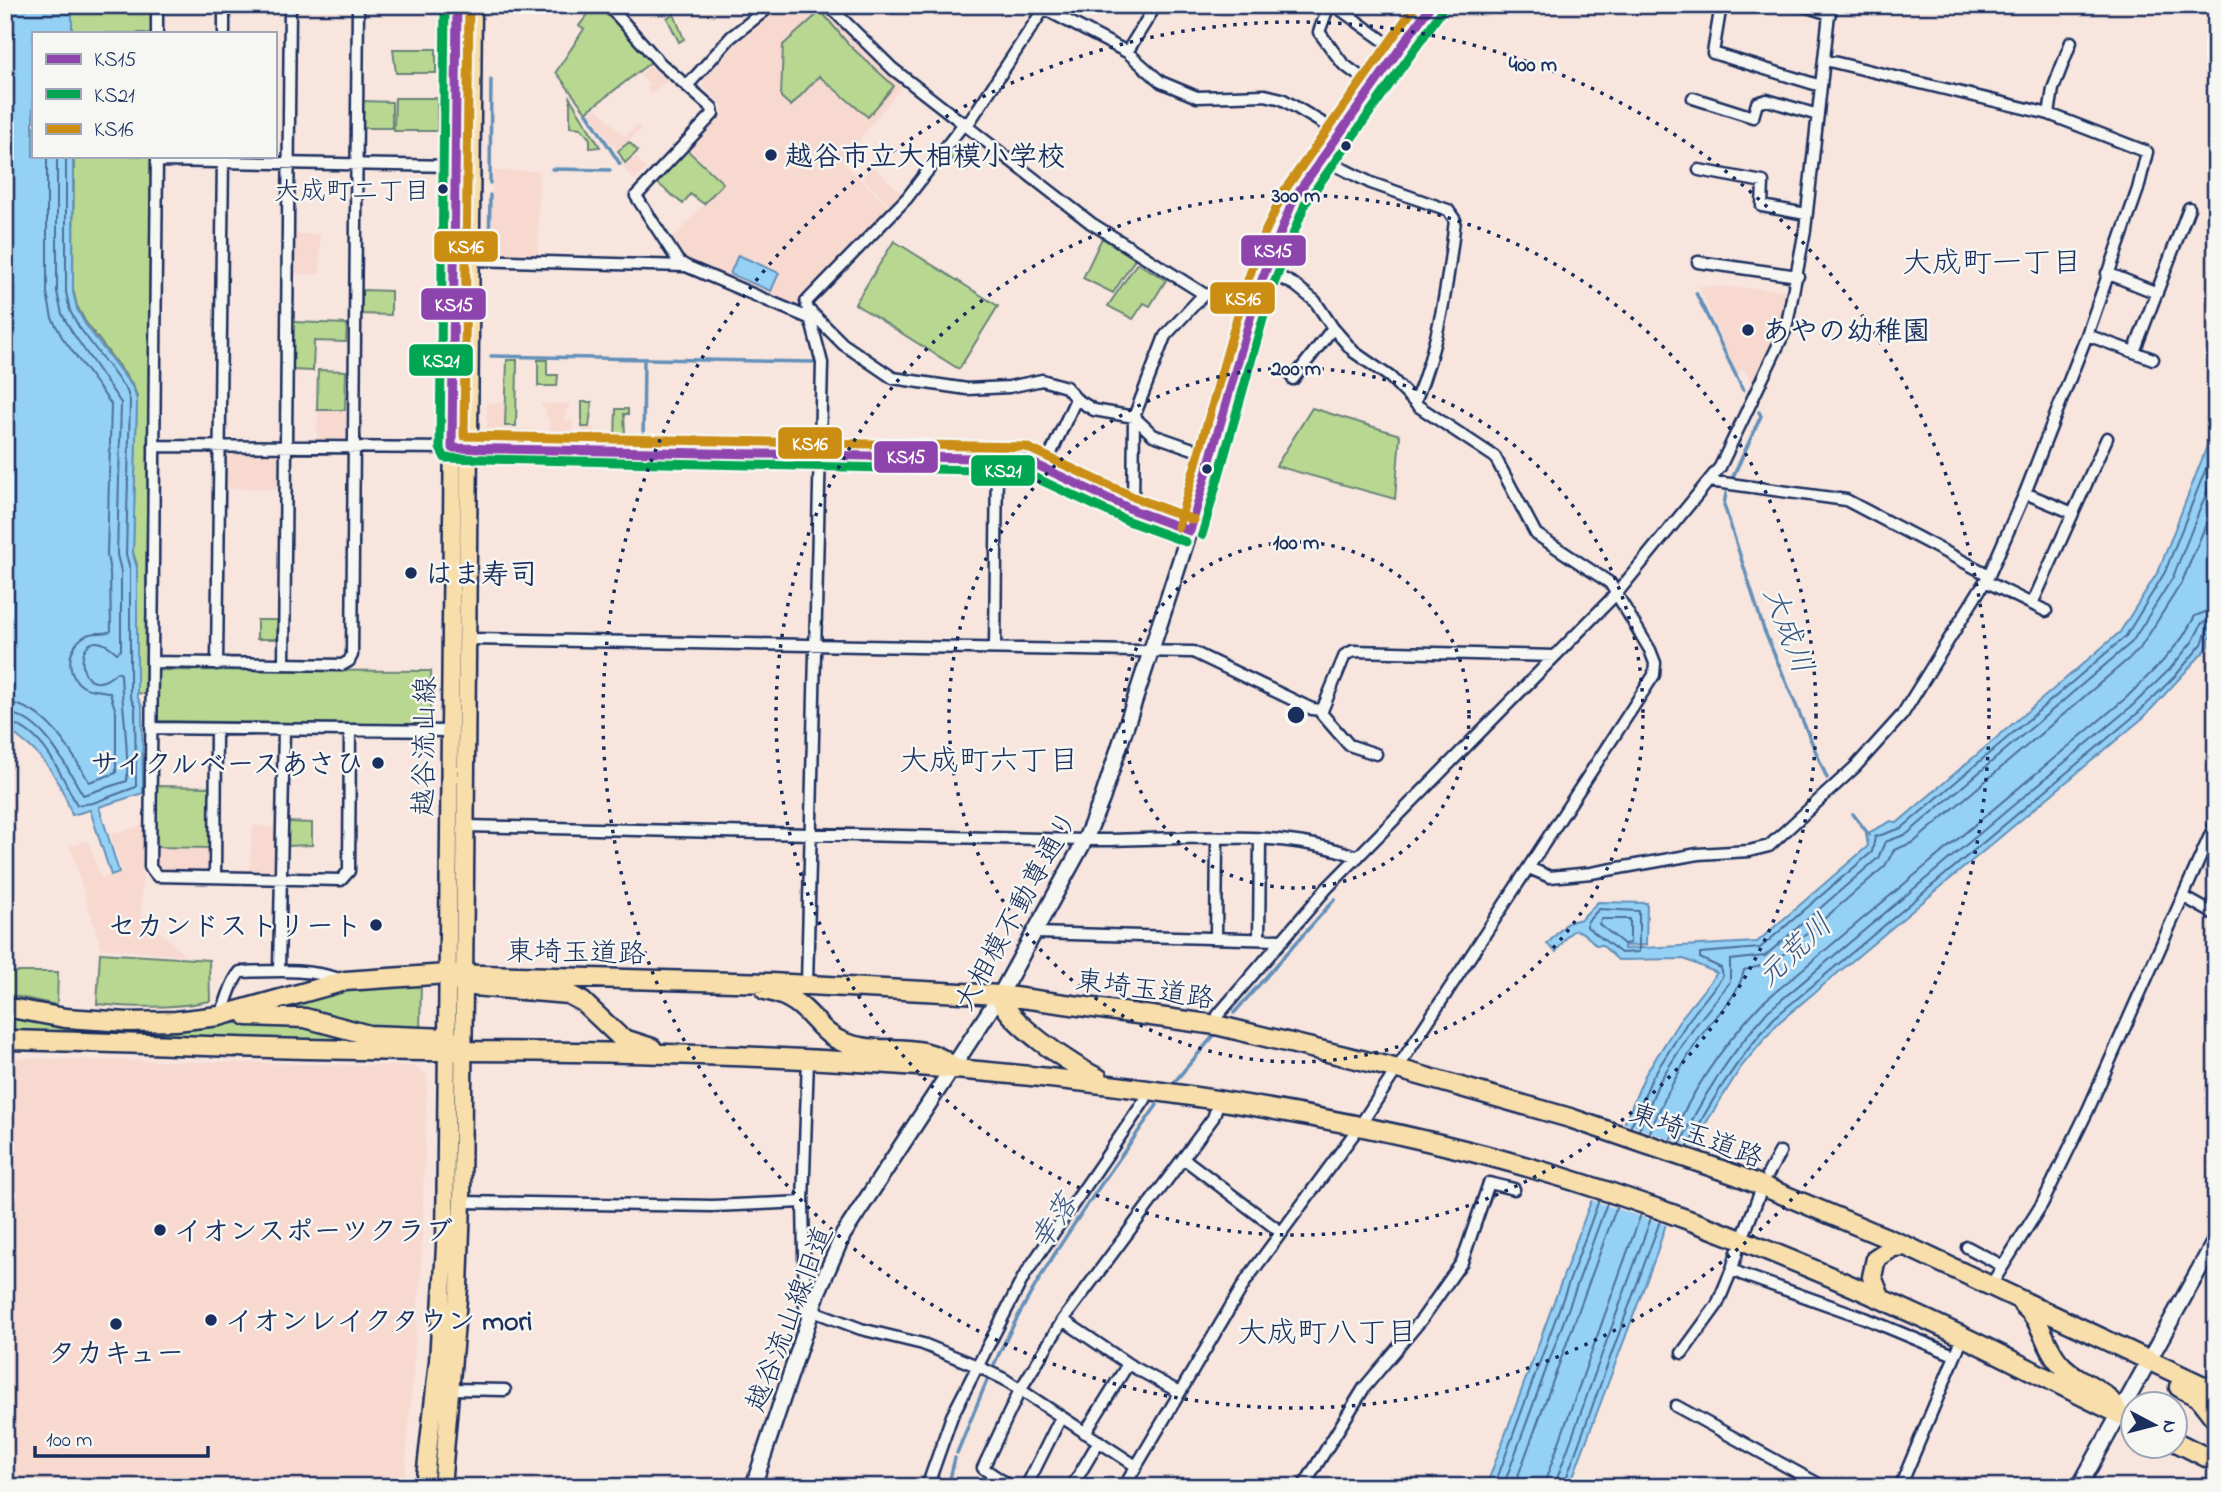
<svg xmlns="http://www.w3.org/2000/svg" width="2221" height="1492" font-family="'Indie Flower','Klee One',sans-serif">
<rect width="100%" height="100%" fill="#f7e5de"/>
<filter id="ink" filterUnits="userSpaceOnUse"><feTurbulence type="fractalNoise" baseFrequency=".0143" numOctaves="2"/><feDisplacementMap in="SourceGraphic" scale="14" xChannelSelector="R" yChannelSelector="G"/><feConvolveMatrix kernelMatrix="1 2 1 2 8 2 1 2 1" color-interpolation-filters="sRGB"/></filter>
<g filter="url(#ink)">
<path fill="#f7d9d0" d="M 781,5 L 823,5 L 850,38 L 902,86 L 842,161 L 888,207 L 797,305 L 792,306 L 683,259 L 670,241 L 724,183 L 688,148 L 724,108 L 703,86 L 704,78 L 747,33 Z
M 649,66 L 668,79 L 651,94 L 646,88 L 649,84 L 640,75 Z
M 597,108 L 624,137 L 638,125 L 642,129 L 617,150 L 589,113 Z
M 635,156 L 646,169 L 634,180 L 623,167 Z
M 873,166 L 901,193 L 890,205 L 862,178 Z
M 493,171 L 539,171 L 538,255 L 491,254 Z
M 294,234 L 320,234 L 320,274 L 294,274 Z
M 1699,286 L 1788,290 L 1775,344 L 1753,383 L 1743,368 L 1736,374 Z
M 487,403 L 504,403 L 504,431 L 505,429 L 537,429 L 537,441 L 487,440 Z
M 541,404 L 570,404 L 570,409 L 566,409 L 565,421 L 573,421 L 573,444 L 539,444 L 539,434 L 550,434 L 550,418 L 546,417 L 546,408 L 541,407 Z
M 318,410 L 347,411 L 346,439 L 341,442 L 317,442 Z
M 582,428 L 595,428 L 595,438 L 607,438 L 607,444 L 586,444 L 581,439 Z
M 622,433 L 642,434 L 642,445 L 620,445 Z
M 230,451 L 276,452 L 281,456 L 280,489 L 224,488 L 224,458 Z
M 144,825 L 141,915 L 186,956 L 101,948 L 70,846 L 88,841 L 101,878 L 122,872 L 110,835 Z
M 253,826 L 275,827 L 276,867 L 270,874 L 249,874 Z
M 155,847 L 210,848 L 210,868 L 205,873 L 159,872 L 154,867 Z
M 5,1058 L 414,1066 L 427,1075 L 421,1270 L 404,1487 L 5,1487 Z"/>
<path fill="#b8d892" stroke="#6a8478" stroke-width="2" d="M 71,5 L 152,5 L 152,33 L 71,33 Z
M 595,5 L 631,36 L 651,62 L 586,112 L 556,72 L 584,29 L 579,26 Z
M 821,11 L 849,45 L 894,86 L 868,117 L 819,76 L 791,106 L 781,97 L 783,45 Z
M 674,14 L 684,39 L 679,42 L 667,18 Z
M 393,49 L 436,49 L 436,73 L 396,73 Z
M 395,98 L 437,98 L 437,131 L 394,131 Z
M 570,98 L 600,147 L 590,148 L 590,139 L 581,128 L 570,127 Z
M 363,101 L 392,102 L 392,128 L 362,128 Z
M 629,142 L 638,151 L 625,163 L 618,151 Z
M 951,147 L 968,159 L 971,156 L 975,159 L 967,171 L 946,154 Z
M 687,150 L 723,183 L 704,204 L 690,194 L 683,204 L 656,182 Z
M 74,156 L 151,156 L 145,694 L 137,693 L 137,565 L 133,552 L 137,397 L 133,385 L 85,321 L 77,306 L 73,289 Z
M 1102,238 L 1135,259 L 1113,293 L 1083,278 Z
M 894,241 L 998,306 L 959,369 L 855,304 Z
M 1137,263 L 1166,280 L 1150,306 L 1144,303 L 1133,319 L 1108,306 Z
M 362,290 L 391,291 L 391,315 L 361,314 Z
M 292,322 L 347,324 L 346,342 L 314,341 L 313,371 L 291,370 Z
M 507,360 L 517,360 L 516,426 L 505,426 Z
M 538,360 L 547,360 L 547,375 L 558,375 L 557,386 L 538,386 Z
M 318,370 L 346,371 L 345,410 L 317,410 Z
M 582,402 L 592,402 L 589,427 L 582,427 Z
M 1312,408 L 1400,435 L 1395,499 L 1276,466 Z
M 616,409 L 628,409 L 628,414 L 624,414 L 625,433 L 622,433 L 620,443 L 615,439 Z
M 257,620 L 277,620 L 277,639 L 257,639 Z
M 161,670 L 431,671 L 430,715 L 424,725 L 158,721 L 156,673 Z
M 156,786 L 211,787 L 210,848 L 155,847 Z
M 287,822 L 312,823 L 312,845 L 286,846 Z
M 100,953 L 209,960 L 210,1001 C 172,1009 135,1008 97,1004 Z
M 5,972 L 58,972 L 57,1005 L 5,994 Z
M 421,982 L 420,1032 L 373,1030 L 267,1011 L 344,988 Z
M 5,1013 L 202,1024 L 292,1022 L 404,1044 L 5,1035 Z"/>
<path fill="#95d0f5" stroke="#6490b9" stroke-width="2" d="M 5,5 L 72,5 L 72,33 L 33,33 L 33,156 L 73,156 L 73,292 L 77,309 L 85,324 L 133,388 L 137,400 L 133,554 L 137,568 L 137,696 L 142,706 L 143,793 L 99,807 L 119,872 L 111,875 L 90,810 L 72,815 C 59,775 40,750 5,728 Z
M 738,255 L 779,273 L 771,291 L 730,274 Z
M 2216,423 L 2216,631 L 2209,639 L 2209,646 L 2144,717 L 1778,1023 L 1741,1067 L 1706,1123 L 1677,1190 L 1655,1258 L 1569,1487 L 1486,1487 L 1588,1209 L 1645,1075 L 1682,1017 L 1717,973 L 1684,959 L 1618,960 L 1602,945 L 1596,945 C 1574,922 1573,928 1556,952 L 1547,944 L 1567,923 L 1581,919 L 1598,902 L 1647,903 L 1646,945 L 1624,946 L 1624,949 L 1757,942 L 1868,846 L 1866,834 L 1891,821 L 1897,823 L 2120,632 L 2159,570 Z"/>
<path fill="#f7e5de" d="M 1621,1122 L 1699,1149 L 1669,1226 L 1588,1199 Z"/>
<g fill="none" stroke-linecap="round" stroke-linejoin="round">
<path stroke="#4c6f9a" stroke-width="2" d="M 5,703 C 45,704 72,752 89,782 L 116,773 L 116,712 L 110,693 C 102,689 93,692 84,687 C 65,676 66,647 85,636 C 93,631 104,635 111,631 L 110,572 L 107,555 L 111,404 L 62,337 L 52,318 L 47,293 L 47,156
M 5,713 C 44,716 66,767 83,795 L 127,781 C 129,744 122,709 121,674 L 117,672 C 72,714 70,609 117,653 L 121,650 L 121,571 L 117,555 L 121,403 L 72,332 L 62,314 L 57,292 L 57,156
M 5,722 C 43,727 62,778 77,805 L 93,803 L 136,787 L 135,707 L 130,696 L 130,569 L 126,554 L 130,401 L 127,391 L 79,327 L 70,311 L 66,292 L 66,156
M 1599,909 L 1639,911 L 1639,952 L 1621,953 L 1587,927 L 1587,922 Z
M 1602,919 L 1630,919 L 1630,943 L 1624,944 L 1599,924 Z
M 1630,1128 L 1652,1078 L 1688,1021 L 1723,976 L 1721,968 L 1700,958 L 1700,953 L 1760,948 L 1872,852 L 1875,837 L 1902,828 L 2126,636 L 2165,572 L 2216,443
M 1639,1130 L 1659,1082 L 1695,1026 L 1730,982 L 1730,960 L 1765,956 L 1878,858 L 1885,842 L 1907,834 L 2132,642 L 2173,577 L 2216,469
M 1649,1134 C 1664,1098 1681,1065 1703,1033 C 1718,1012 1739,996 1744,970 L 1773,963 L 1885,866 L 1894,850 L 1914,842 L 2139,650 L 2182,582 L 2216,500
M 1670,1141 C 1692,1090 1723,1045 1761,1004 L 2126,698 L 2162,662 L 2183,637 L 2195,616 L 2216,608
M 1680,1145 C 1702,1095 1732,1052 1768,1011 L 2133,705 L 2170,669 L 2193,641 L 2202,623 L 2216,619
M 1688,1147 C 1710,1099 1739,1058 1774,1018 L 2139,712 L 2176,675 L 2202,644 L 2207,630 L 2216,627
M 1494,1487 L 1599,1200
M 1503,1487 L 1607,1203
M 1514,1487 L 1617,1206
M 1543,1487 L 1641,1214
M 1554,1487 L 1651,1218
M 1563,1487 L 1660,1221"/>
<path stroke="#6490b9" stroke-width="3.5" d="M 587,113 L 620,164
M 552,169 L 610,170
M 490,183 L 491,80
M 489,253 L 490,195
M 1696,293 L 1743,390
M 491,356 L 813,362
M 643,445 L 644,359
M 1732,479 L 1761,416 L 1759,412
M 1726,493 L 1724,505 L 1764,630 L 1827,778
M 1853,814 L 1869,835
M 1234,1013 L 1335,899
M 1171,1086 L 1215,1034
M 993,1367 C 1035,1273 1098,1189 1157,1105
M 957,1453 L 988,1378
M 948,1487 L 955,1458"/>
<g stroke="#1b2f5e" stroke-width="15">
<path id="street" d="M 157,5 L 157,33
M 608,5 L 661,64 L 687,86
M 772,5 L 731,37 L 687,86 L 712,108 L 713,114 L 636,196 L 678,261 L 686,266 L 811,319
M 828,5 L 893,69 L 1091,223 L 1204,294 L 1254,302
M 1037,5 L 1127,52 L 1161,82 L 1197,97 L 1265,95 L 1282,99 L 1339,133
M 1329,5 L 1319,32 L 1343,64 L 1373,86
M 1334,5 L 1398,51
M 1721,5 L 1713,53 L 1821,86
M 1801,5 L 1830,14
M 224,33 L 224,5
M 1127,52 L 1156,5
M 1693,98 L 1753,117 L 1757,103 L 1767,100 L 1818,115
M 2049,114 L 2053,89 L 2071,42
M 968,124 L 1043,10
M 157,156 L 152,662 L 342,665 L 349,661 L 352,655 L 358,5
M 1321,158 L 1371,183 L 1448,210 L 1455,220 C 1448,283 1439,344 1415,402
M 157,161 L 456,166
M 1699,170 L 1763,182 L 1762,206 L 1806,214
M 472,260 L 685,266
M 1698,262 L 1798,276
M 2107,273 L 2157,293
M 811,312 L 843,344 L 893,378 L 967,389 L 1009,387 L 1042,380 L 1066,387 L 1076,399 L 1094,410 L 1134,417 L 1153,435 L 1213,456
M 2087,335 L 2153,359
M 2134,352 L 2189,208
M 1293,379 L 1333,328
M 155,446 L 452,448
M 1045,466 L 1076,399
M 1709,481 L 1846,500 L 1989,575
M 2025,493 L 2073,513
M 1133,510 L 1134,417 L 1165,336 L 1204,294
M 1985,581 L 2046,611
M 2032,604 L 2107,438
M 470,639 L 1193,652 L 1312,709 L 1321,710
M 995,648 L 997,459
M 152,662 L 150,867 L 157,876 L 341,880 L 349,871 L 350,731
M 217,664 L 223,156
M 284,664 L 290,5
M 151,728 L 450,731
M 1376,754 L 1349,745 L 1321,713 L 1345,655 L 1353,651 L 1555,656
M 467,826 C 673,830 879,837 1085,840 C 1171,841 1276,826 1358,857
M 1529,868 L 1550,877 L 1591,873 L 1698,854 L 1749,851 L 1769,846 L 1855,767 L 1902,715 L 1989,575 L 2025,493 L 2087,335 L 2138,189 L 2147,152 L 2049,114 L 1825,60
M 215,877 L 216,729
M 2184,897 L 2216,915
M 1035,933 L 1283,940
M 1216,938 L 1217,840
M 1259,939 L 1260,840
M 279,970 L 284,730
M 807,985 L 822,363 L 806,302 L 907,198 L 965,122
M 219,1016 C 229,1001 228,986 240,972 C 274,971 310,968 342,980
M 1216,1025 L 1218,1015 L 1327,888 L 1617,593 L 1720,467 L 1786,329 L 1805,230 L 1830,5
M 808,1059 L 803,1202 L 805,1308 L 861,1329 L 923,1344 L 977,1366 L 1004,1379 L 1136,1466
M 1183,1158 L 1282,1233
M 1768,1174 L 1780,1152
M 462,1202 L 713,1206 L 803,1202
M 1744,1234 L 1761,1190
M 1967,1247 L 2001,1265
M 1737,1252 L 1732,1269 L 1741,1274 L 1865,1318 L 1954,1355
M 1991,1285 L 2042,1204 L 2088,1110 L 2216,822
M 1063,1320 L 1128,1364 L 1179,1392
M 1682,1353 L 1717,1305 L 1732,1269
M 451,1389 L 505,1390
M 1676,1406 L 1824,1487
M 1085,1433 L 1128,1364
M 927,1487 L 952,1416 L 1024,1276 L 1145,1100 L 1149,1090
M 1011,1487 L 983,1468 L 1020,1390 L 1063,1320 L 1213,1118 L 1219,1101
M 1026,1487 L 1061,1417
M 1072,1487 L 1099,1441
M 1124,1487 L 1247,1279 L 1359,1127 L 1654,675 L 1655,663 L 1650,650 L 1610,583 L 1536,534 L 1495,457 L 1418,406 L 1390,377 L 1354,352 L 1333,328 L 1315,301 L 1295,285 L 1264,269
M 1303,1487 L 1364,1388 L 1422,1319 L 1462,1262 L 1489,1183 L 1514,1189
M 1900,1487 L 1963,1337"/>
</g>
<g stroke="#1b2f5e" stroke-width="19">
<path id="secondary" d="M 458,449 L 1024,459 L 1133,510 L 1190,531
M 753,1487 L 818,1292 L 843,1235 L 1000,995 L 1085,840 L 1102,799 C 1142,678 1183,557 1219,435 C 1243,355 1255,272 1294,198 L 1431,5
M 2079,1487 L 2216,1239"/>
</g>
<g stroke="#1b2f5e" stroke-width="21">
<path id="primary" d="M 424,1487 L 438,1361 L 445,1247 L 457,5
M 442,1487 L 459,1287 L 462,1202 L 473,5"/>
</g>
<g stroke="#1b2f5e" stroke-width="23">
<path id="highway" d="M 458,982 L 473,986 L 568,994 L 583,1002 L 621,1038 L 652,1048
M 765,990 C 813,1000 811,1030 845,1043 C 883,1057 922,1038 954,1068
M 1000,995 C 1003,1020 1074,1067 1098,1078
M 5,1007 L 65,1018 L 128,1022 L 176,1021 L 219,1016 L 345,981 L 447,974 L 770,983 L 1000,995 L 1216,1025 L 1398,1069 L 1570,1118 L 1736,1175 L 1906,1246 L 2216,1392
M 247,1016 L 305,1018 L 369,1035 L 448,1038 L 463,1050
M 5,1040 C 152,1043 299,1051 445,1051 C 779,1051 1115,1066 1440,1144 C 1622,1187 1797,1258 1966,1338 C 2022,1365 2077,1394 2134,1421
M 1881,1299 L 1872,1277 L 1876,1258 L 1893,1247 L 1906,1246
M 2023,1305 C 2042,1319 2043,1343 2058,1361 C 2076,1384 2106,1385 2119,1414
M 2179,1387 L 2198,1397 L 2216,1420
M 2176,1442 L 2216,1462"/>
</g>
<use href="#street" stroke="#f6f6f2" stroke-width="10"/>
<use href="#secondary" stroke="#f6f6f2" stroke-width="14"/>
<use href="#primary" stroke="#f8deab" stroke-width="16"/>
<use href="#highway" stroke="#f8deab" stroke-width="18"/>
<g stroke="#f6f6f2" stroke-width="14">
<path id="bus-1" d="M 457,5 L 452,448 L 1024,459 L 1133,510 L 1190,531
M 1190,531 L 1258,290 L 1294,198 L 1431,5"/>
</g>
<g stroke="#f6f6f2" stroke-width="14">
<path id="bus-2" d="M 445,5 L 440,448 L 445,458 L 1021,471 L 1128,521 L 1186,542
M 1202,535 L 1270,294 L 1305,204 L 1441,12"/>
</g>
<g stroke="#f6f6f2" stroke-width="14">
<path id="bus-3" d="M 469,5 L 464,436 L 1026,447 L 1138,499 L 1194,520
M 1178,527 L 1246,286 L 1262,239 L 1284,191 L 1416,5"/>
</g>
<use href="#bus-1" stroke="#8e44ad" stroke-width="9"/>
<use href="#bus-2" stroke="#00a651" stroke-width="9"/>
<use href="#bus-3" stroke="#cb8e13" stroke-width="9"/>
</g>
</g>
<g fill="none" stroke="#1b2f5e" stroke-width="3.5" stroke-dasharray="3.5 7">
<circle cx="1296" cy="715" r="173"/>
<circle cx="1296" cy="715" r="347"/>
<circle cx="1296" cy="715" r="520"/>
<circle cx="1296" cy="715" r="693"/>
</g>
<g fill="#1b2f5e" stroke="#f6f6f2" stroke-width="2.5">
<circle cx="1346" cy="146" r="6"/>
<circle cx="771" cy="155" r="7"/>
<circle cx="443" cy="189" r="6"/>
<circle cx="1748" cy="330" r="7"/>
<circle cx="1207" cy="469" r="6"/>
<circle cx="411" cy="573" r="7"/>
<circle cx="378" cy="763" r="7"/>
<circle cx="376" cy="925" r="7"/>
<circle cx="160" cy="1230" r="7"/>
<circle cx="211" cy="1320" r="7"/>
<circle cx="116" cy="1324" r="7"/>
</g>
<g text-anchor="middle" stroke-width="5" stroke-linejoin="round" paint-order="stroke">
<g font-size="26" fill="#1b2f5e" stroke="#f6f6f2" text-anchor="end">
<text x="430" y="199">大成町二丁目</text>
</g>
<g font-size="28" font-weight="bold" fill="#1b2f5e" stroke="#f6f6f2" text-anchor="start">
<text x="785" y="165">越谷市立大相模小学校</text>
<text x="1762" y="340">あやの幼稚園</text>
<text x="425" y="583">はま寿司</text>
<text x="364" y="773" text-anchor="end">サイクルベースあさひ</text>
<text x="362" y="935" text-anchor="end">セカンドストリート</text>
<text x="174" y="1240">イオンスポーツクラブ</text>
<text x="225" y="1330">イオンレイクタウン mori</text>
<text x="116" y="1362" text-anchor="middle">タカキュー</text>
</g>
<g font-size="28" fill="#1b2f5e" stroke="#f6f6f2">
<text transform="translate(423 746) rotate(-89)" y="10">越谷流山線</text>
<text transform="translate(1015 910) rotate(-61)" y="10">大相模不動尊通り</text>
<text transform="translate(576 951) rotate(1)" y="10">東埼玉道路</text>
<text transform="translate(1145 988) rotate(8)" y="10">東埼玉道路</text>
<text transform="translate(1697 1134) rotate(20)" y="10">東埼玉道路</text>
<text transform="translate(788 1318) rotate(-69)" y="10">越谷流山線旧道</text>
</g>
<g font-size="30" fill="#1b2f5e" stroke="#f6f6f2">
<text x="1992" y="272">大成町一丁目</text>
<text x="989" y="770">大成町六丁目</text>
<text x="1327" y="1342">大成町八丁目</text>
</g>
<g font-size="30" font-style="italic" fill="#3a5784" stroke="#f6f6f2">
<text transform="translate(1789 630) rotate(69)" y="10">大成川</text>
<text transform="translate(1794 950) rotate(-43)" y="10">元荒川</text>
<text transform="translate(1053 1222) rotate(-57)" y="10">幸落</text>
</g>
</g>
<circle cx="1296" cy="715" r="10" fill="#1b2f5e" stroke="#f6f6f2" stroke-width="3.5"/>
<g font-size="21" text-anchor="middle" font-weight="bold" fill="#1b2f5e" stroke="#f6f6f2" stroke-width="5" stroke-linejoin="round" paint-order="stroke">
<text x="1533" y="71">400 m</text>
<text x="1296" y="202">300 m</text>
<text x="1296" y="375">200 m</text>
<text x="1296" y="549">100 m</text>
</g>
<g stroke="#f6f6f2" stroke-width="2.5">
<rect x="433" y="230" width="66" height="33" rx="7" fill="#cb8e13"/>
<rect x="1240" y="234" width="67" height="33" rx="7" fill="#8e44ad"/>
<rect x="1209" y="281" width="67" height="34" rx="7" fill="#cb8e13"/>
<rect x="420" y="287" width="67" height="34" rx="7" fill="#8e44ad"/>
<rect x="408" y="343" width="66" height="34" rx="7" fill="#00a651"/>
<rect x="777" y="426" width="66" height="34" rx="7" fill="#cb8e13"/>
<rect x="873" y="440" width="66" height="34" rx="7" fill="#8e44ad"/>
<rect x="970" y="454" width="66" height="33" rx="7" fill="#00a651"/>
</g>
<g font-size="19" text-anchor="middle" font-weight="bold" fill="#fff">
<text x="466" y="253">KS16</text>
<text x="1273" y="257">KS15</text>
<text x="1243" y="305">KS16</text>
<text x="454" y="311">KS15</text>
<text x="441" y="367">KS21</text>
<text x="810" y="450">KS16</text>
<text x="906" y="463">KS15</text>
<text x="1003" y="477">KS21</text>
</g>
<rect width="2221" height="1492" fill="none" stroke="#f6f6f2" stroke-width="28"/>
<rect x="14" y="14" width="2193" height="1464" fill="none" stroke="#1b2f5e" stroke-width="2.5" filter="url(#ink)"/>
<rect x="32" y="32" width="245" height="126" fill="#f6f6f2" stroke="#9ea6b7" stroke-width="2"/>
<rect x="46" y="54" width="35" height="10" fill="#8e44ad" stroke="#9ea6b7" stroke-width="2"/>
<text x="94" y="66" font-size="21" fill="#1b2f5e">KS15</text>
<rect x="46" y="89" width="35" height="10" fill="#00a651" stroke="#9ea6b7" stroke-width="2"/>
<text x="94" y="102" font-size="21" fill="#1b2f5e">KS21</text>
<rect x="46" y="124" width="35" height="10" fill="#cb8e13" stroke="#9ea6b7" stroke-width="2"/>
<text x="94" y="136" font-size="21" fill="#1b2f5e">KS16</text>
<g transform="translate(2154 1425) rotate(97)"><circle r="33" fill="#f6f6f2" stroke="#9ea6b7" stroke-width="2"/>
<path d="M0-5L12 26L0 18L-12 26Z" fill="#1b2f5e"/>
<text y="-10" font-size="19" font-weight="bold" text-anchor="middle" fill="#1b2f5e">N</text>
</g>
<path d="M35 1446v10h173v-10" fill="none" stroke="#1b2f5e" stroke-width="3.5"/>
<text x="46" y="1446" font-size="21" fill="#1b2f5e" stroke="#f6f6f2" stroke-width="5" paint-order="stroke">100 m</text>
</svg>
